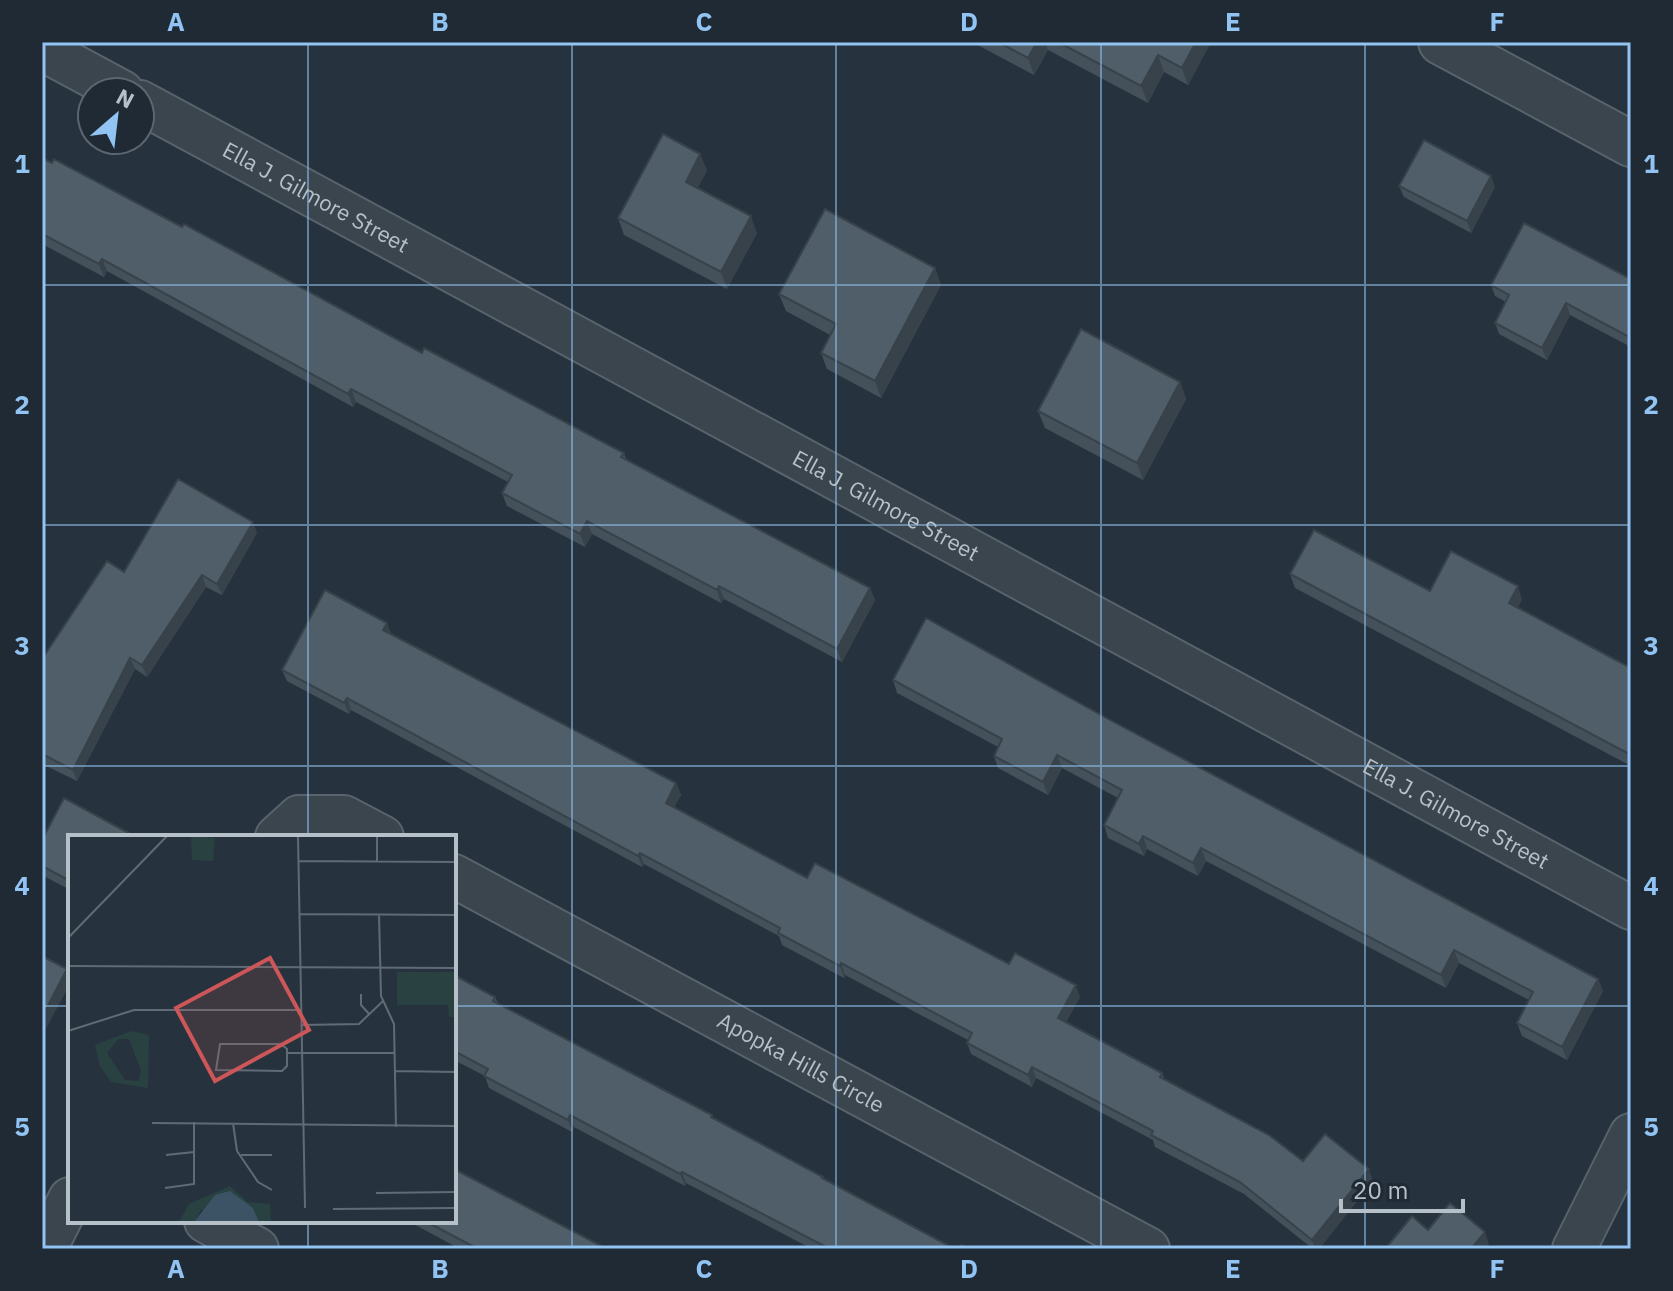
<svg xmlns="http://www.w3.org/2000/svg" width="1673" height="1291" font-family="'IBM Plex Sans',sans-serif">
<rect width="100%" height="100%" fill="#26333e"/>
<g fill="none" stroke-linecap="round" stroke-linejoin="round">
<g stroke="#58636c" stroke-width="46">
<g id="minor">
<path d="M 42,49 L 122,92"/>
<path id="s1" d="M 140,102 L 1631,908"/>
<path d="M 277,837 L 299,817 L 344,817 L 382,837"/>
<path id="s2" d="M 454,876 L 1148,1249"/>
<path d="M 206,1221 L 257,1249"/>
<path d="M 45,1249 L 70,1199"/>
<path d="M 1574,1249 L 1631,1135"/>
</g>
</g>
<g stroke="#58636c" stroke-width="48">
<path id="tertiary" d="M 1441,42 L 1631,144"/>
</g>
<use href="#minor" stroke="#3a454e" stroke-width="42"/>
<use href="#tertiary" stroke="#3a454e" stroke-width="44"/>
</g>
<path fill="#44515a" d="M 972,42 L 1211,42 L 1188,85 L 1164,72 L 1148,103 L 1048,50 L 1034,75 Z
M 700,154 L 707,171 L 697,188 L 757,233 L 727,289 L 624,235 L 618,218 Z
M 42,158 L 422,353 L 624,453 L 626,459 L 870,588 L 875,600 L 842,662 L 724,599 L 721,603 L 592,534 L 585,547 L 507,506 L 502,493 L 508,482 L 356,402 L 353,407 L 107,271 L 104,277 L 42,244 Z
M 1399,186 L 1495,187 L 1471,233 L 1404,197 Z
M 935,268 L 941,285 L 881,398 L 827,369 L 821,353 L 830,335 L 786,311 L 779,294 Z
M 1631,279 L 1631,347 L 1570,315 L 1547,360 L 1499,334 L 1495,323 L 1506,302 L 1495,296 L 1491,285 Z
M 1180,382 L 1186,399 L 1143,480 L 1045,428 L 1038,411 Z
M 257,533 L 222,595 L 206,587 L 147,677 L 135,669 L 77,781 L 42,764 L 42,659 L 124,572 Z
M 1290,574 L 1430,591 L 1522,599 L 1518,607 L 1631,668 L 1631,766 L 1295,588 Z
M 387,623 L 391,634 L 676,783 L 681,795 L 674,807 L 807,878 L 1009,964 L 1080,997 L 1066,1022 L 1162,1073 L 1165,1080 L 1303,1161 L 1373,1181 L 1319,1249 L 1313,1249 L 1244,1194 L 1155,1147 L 1153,1140 L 1036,1078 L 1032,1087 L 971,1054 L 967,1043 L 968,1040 L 845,975 L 844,978 L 782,945 L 779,936 L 644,864 L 642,867 L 351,710 L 349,714 L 287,681 L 282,670 Z
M 893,680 L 1112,721 L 1598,979 L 1603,991 L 1567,1060 L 1522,1036 L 1517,1023 L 1529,1000 L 1459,963 L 1446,988 L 1206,861 L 1198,876 L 1147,849 L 1144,856 L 1108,838 L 1104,825 L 1118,798 L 1062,768 L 1048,795 L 998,768 L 994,756 L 998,747 L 897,693 Z
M 70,837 L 70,890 L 42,875 L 42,840 Z
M 454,975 L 495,997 L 498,1003 L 712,1115 L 713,1118 L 824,1179 L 955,1249 L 812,1249 L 686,1183 L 685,1186 L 574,1127 L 572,1132 L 489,1088 L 485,1076 L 454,1060 Z
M 408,1221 L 454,1221 L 607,1249 L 460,1249 Z"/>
<path fill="#37424a" d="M 1037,42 L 1045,42 L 1048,50 L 1034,75 L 1028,58 Z
M 1196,42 L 1211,42 L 1188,85 L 1182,68 Z
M 1158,55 L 1164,72 L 1148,103 L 1141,86 Z
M 700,154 L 707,171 L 692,199 L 686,182 Z
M 1491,176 L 1495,187 L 1471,233 L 1467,221 Z
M 751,216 L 757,233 L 727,289 L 721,272 Z
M 102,259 L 107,271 L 104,277 L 99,264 Z
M 935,268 L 941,285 L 881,398 L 875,381 Z
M 1566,303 L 1570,315 L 1547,360 L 1542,348 Z
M 1180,382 L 1186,399 L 1143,480 L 1137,463 Z
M 351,389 L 356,402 L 353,407 L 348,394 Z
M 587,521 L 592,534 L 585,547 L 580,534 Z
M 253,522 L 257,533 L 222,595 L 217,584 Z
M 202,575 L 206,587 L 147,677 L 142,665 Z
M 719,586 L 724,599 L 721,603 L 717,590 Z
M 1518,586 L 1522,599 L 1514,616 L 1509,603 Z
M 870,588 L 875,600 L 842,662 L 837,649 Z
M 387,623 L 391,634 L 383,630 Z
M 130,658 L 135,669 L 77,781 L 73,770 Z
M 347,698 L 351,710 L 349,714 L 344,703 Z
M 1057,755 L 1062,768 L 1048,795 L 1043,782 Z
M 676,783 L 681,795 L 670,815 L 666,803 Z
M 1143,836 L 1147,849 L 1144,856 L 1139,844 Z
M 1201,848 L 1206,861 L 1198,876 L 1193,863 Z
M 640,853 L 644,864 L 642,867 L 638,856 Z
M 1454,950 L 1459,963 L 1446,988 L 1441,975 Z
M 841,963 L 845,975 L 844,978 L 840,966 Z
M 67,969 L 70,977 L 70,984 L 42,1036 L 42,1017 Z
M 1598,979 L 1603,991 L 1567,1060 L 1562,1047 Z
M 1076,985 L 1080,997 L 1062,1029 L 1058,1018 Z
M 1032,1067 L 1036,1078 L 1032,1087 L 1028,1075 Z
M 570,1115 L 574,1127 L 572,1132 L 568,1120 Z
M 1369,1169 L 1373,1181 L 1319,1249 L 1315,1249 L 1312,1240 Z
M 682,1172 L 686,1183 L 685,1186 L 680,1174 Z
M 1485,1232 L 1489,1244 L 1485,1249 L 1471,1249 Z"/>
<path fill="#4f5e69" stroke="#37424a" stroke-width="2" d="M 998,42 L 1037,42 L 1028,58 Z
M 1058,42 L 1196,42 L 1182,68 L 1158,55 L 1141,86 Z
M 663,134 L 700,154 L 686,182 L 751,216 L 721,272 L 618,218 Z
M 1424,140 L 1491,176 L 1467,221 L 1399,186 Z
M 42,158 L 52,163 L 54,159 L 182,227 L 184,224 L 422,353 L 424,348 L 624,453 L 621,457 L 870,588 L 837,649 L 719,586 L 717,590 L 587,521 L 580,534 L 502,493 L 512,475 L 351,389 L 348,394 L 102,259 L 99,264 L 42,234 Z
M 825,209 L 935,268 L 875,381 L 821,353 L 836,324 L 779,294 Z
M 1524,223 L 1631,279 L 1631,338 L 1566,303 L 1542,348 L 1495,323 L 1509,295 L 1491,285 Z
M 1081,329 L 1180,382 L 1137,463 L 1038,411 Z
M 178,479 L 253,522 L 217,584 L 202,575 L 142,665 L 130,658 L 73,770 L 42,754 L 42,659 L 107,561 L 124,572 Z
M 1314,530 L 1430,591 L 1451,551 L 1518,586 L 1509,603 L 1631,668 L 1631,755 L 1290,574 Z
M 325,590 L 387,623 L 383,630 L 676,783 L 666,803 L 807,878 L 815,863 L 1009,964 L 1015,953 L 1076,985 L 1058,1018 L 1162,1073 L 1160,1077 L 1269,1135 L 1303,1161 L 1325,1134 L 1369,1169 L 1312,1240 L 1240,1182 L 1151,1135 L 1153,1131 L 1032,1067 L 1028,1075 L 967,1043 L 972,1033 L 841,963 L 840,966 L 778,933 L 780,928 L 640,853 L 638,856 L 347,698 L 344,703 L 282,670 Z
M 926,618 L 1112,721 L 1598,979 L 1562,1047 L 1517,1023 L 1533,992 L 1454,950 L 1441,975 L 1201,848 L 1193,863 L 1143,836 L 1139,844 L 1104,825 L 1122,790 L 1057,755 L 1043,782 L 994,756 L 1002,739 L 893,680 Z
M 64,798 L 136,837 L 70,837 L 70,881 L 42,866 L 42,840 Z
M 42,956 L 67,969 L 42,1017 Z
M 454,975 L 495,997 L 493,1001 L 712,1115 L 711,1117 L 823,1177 L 822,1178 L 955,1249 L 830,1249 L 682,1172 L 680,1174 L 570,1115 L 568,1120 L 484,1076 L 488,1069 L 454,1051 Z
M 454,1169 L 607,1249 L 478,1249 L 425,1221 L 454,1221 Z
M 1450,1203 L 1485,1232 L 1471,1249 L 1385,1249 L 1412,1216 L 1428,1230 Z
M 961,1245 L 970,1249 L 959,1249 Z"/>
<path fill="none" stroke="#91c3f3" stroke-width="2" stroke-opacity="0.55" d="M 308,42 L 308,837M 572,42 L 572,1249M 836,42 L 836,1249M 1101,42 L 1101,1249M 1365,42 L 1365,1249M 42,285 L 1631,285M 42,525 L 1631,525M 42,766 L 1631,766M 42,1006 L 70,1006M 454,1006 L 1631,1006M 308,1221 L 308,1249"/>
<g text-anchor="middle" stroke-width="8" stroke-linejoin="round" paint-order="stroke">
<g font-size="22" fill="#b6c0c9" stroke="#1f2a34">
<text dy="8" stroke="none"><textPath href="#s1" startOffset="200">Ella J. Gilmore Street</textPath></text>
<text dy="8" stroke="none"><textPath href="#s1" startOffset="848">Ella J. Gilmore Street</textPath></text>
<text dy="8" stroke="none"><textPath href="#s1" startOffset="1496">Ella J. Gilmore Street</textPath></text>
<text dy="8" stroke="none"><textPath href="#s2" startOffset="394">Apopka Hills Circle</textPath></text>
</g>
</g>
<g transform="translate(68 835)">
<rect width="388" height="388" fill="#26333e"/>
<path d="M 123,1 L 147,3 L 145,26 L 124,25 ZM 329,137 L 387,137 L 386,182 L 381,182 L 380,170 L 329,170 ZM 63,196 L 81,200 L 80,253 L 43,247 L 32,231 L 27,210 ZM 50,204 L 61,204 L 73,236 L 70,246 L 57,245 L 39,218 ZM 162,351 L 180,367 L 202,369 L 203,387 L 191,387 L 185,373 L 133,375 L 126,387 L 111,387 L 121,369 Z" fill="#294140" fill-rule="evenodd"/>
<path d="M 162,356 L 185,373 L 191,387 L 126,387 L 147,360 Z" fill="#3c5366"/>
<path fill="none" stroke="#606b76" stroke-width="2" d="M 230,1 L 237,373M 309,1 L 309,27M 230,26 L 388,27M 232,79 L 388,80M 311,79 L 313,161 L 326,189 L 328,292M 0,103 L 99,1M 0,131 L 388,133M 293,159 L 293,170 L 302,180M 234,190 L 291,189 L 315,166M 0,196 L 66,175 L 233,175M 152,209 L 213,209 L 219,214 L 219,231 L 214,236 L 148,235 ZM 219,218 L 326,218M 327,236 L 388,237M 84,288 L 388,291M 165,288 L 169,316 L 190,347 L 204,355M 98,320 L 126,317M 173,320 L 204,320M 97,353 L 126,349 L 126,287M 308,358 L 388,357M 265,374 L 388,373"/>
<path fill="#cc5658" fill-opacity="0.15" stroke="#cc5658" stroke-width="4" d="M 202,123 L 241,195 L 147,246 L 108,173 Z"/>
<rect width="388" height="388" fill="none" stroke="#b6c0c9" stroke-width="4"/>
</g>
<rect width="1673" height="1291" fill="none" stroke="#1f2a34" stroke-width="88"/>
<g transform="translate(116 116) rotate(28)"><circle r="38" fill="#1f2a34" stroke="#5b6670" stroke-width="2"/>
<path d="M0-6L14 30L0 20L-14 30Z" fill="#91c3f3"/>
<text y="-12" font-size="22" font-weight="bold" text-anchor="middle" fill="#b6c0c9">N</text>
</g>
<path d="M1341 1199v12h122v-12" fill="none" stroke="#b6c0c9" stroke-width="4"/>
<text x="1353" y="1199" font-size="24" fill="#b6c0c9" stroke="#1f2a34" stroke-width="6" paint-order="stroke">20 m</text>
<rect x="44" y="44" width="1585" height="1203" fill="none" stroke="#91c3f3" stroke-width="3"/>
<g font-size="26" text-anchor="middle" font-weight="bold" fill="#91c3f3">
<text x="176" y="31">A</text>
<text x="440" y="31">B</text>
<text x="704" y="31">C</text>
<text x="969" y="31">D</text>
<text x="1233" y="31">E</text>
<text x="1497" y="31">F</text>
<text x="22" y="173">1</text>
<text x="1651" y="173">1</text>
<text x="22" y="414">2</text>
<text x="1651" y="414">2</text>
<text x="22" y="655">3</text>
<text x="1651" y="655">3</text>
<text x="22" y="895">4</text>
<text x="1651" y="895">4</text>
<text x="22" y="1136">5</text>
<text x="1651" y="1136">5</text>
<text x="176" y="1278">A</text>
<text x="440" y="1278">B</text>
<text x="704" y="1278">C</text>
<text x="969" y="1278">D</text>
<text x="1233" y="1278">E</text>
<text x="1497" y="1278">F</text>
</g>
</svg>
